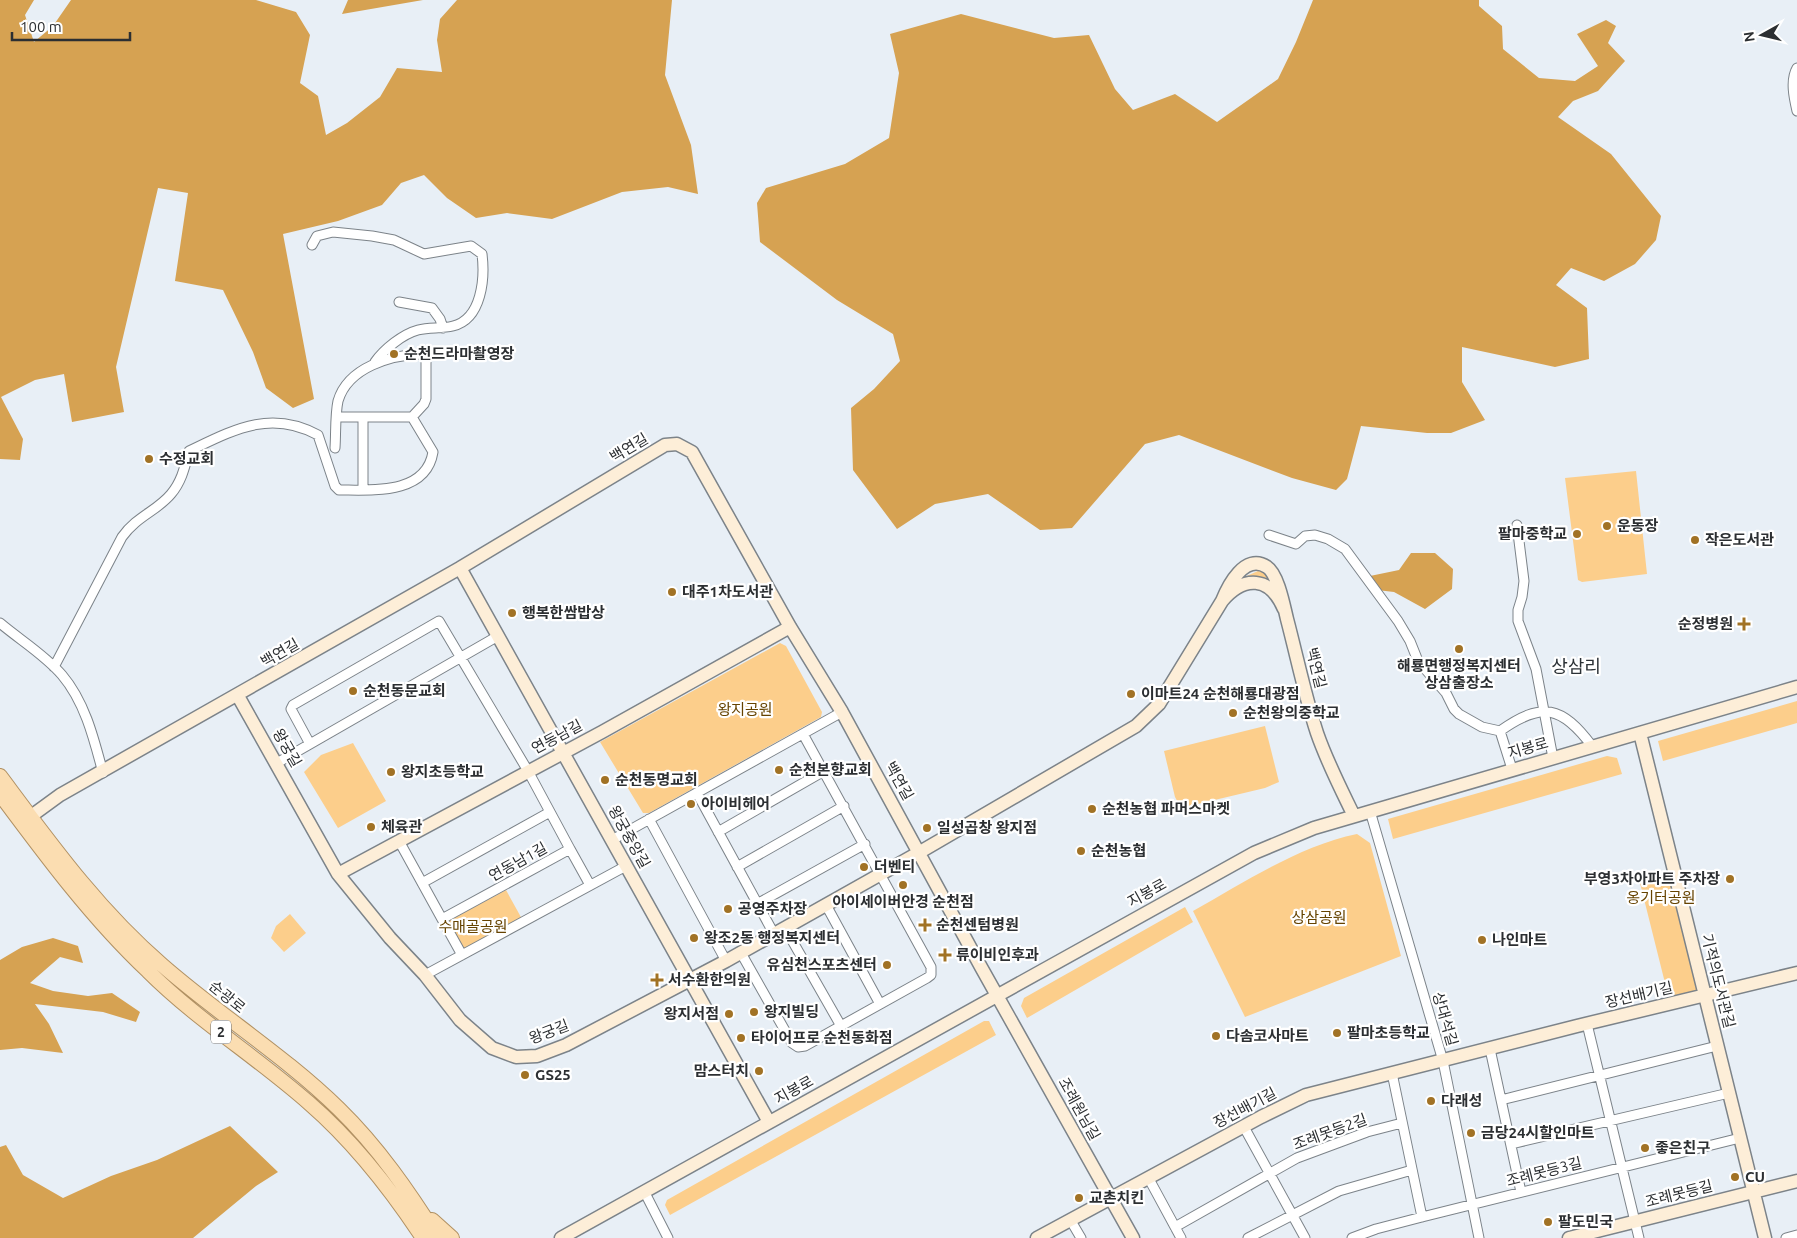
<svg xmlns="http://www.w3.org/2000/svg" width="1797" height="1238" font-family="Ubuntu,'Noto Sans KR',sans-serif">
<rect width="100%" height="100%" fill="#e8eff6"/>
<path fill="#fcce8b" d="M 1636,471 L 1647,574 L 1582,582 L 1578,580 L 1565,478 Z
M 1258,571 L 1264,572 L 1268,579 L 1242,578 Z
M 780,643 L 786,646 L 822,712 L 821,717 L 649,813 L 643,813 L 600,742 Z
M 1797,701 L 1797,723 L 1663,761 L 1658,741 Z
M 1265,726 L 1279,782 L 1265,788 L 1181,808 L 1175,797 L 1164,751 Z
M 353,743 L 386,801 L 338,828 L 304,772 L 321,755 Z
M 1607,756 L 1617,758 L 1622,774 L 1393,839 L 1388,819 Z
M 1357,834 L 1370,843 L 1401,956 L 1245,1017 L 1193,911 C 1245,882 1299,846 1357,834 Z
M 1670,876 L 1698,988 L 1696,991 L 1669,999 L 1640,883 Z
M 506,890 L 522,919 L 465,951 L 448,921 Z
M 1185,907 L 1193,922 L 1027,1018 L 1021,1006 L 1024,998 Z
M 290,914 L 306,933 L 284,952 L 271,938 L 276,926 Z
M 984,1021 L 989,1021 L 996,1035 L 670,1215 L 665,1205 L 667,1200 Z"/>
<path fill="#d6a252" d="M 0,0 L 34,0 L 25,15 L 34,42 L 53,26 L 71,0 L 256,0 L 296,12 L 310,35 L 300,83 L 318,96 L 326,135 L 347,123 L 380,97 L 397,68 L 442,72 L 437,40 L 440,19 L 457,0 L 672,0 L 665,75 L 691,145 L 698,194 L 668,187 L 622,192 L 552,219 L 507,213 L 476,218 L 447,198 L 424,175 L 401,183 L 382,205 L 338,221 L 283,234 L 314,399 L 293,408 L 266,388 L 253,352 L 223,290 L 175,281 L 188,193 L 158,188 L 116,367 L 124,412 L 72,422 L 64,374 L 35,380 L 1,397 L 23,439 L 20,460 L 0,459 Z
M 348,0 L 423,0 L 342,14 Z
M 1313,0 L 1479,0 L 1479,6 L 1502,26 L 1503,49 L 1539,78 L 1575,81 L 1598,66 L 1577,34 L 1606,20 L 1616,26 L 1608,43 L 1625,61 L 1598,91 L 1573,101 L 1558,117 L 1611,154 L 1661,216 L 1656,240 L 1635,264 L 1604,281 L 1571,268 L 1556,285 L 1587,308 L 1589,359 L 1555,367 L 1462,347 L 1462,382 L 1485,420 L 1451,433 L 1427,433 L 1361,426 L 1347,479 L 1336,490 L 1292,478 L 1179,435 L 1145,444 L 1072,528 L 1040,530 L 988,494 L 935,504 L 897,529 L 853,470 L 851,408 L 874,389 L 900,361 L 893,334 L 837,300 L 760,242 L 757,203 L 766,188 L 845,164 L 889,138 L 899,73 L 890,34 L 961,14 L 1054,38 L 1089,35 L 1115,89 L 1133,110 L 1175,94 L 1217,122 L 1278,79 L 1296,42 Z
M 1411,553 L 1435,553 L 1453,569 L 1452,589 L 1425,609 L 1394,592 L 1377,590 L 1370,576 L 1399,570 Z
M 53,938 L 78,946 L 83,963 L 60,957 L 30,983 L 53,991 L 88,996 L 112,993 L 140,1012 L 136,1022 L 103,1012 L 35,1004 L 49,1024 L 63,1053 L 22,1048 L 0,1050 L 0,960 L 22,947 Z
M 230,1126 L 278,1172 L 256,1186 L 193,1238 L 0,1238 L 0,1147 L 6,1145 L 23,1175 L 63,1198 L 111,1176 L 157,1160 Z"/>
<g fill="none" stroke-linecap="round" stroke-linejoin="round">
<g stroke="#7c8389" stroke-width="11">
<path id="street" d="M 1797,68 C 1790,80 1794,98 1797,111
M 312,245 L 317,236 L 333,232 L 372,236 L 394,240 L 424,254 L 471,246 L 482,254 C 485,278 482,319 453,326 C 441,329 430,327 418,330 C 403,334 384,349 375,362
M 399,302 L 432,308 L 440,319 L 443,328
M 337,417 L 412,417
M 363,490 L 363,417
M 1517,525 L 1524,581 L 1522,597 L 1518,610 L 1518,621 L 1536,669 L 1553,758
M 1269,535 L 1296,544 L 1305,536 L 1315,535 L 1328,539 L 1345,549 L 1398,621 L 1410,641 L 1418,661 L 1446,693 L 1454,709 L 1459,714 L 1482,727 L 1500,731 L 1512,769
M 0,623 C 20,640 45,655 62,675 C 85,702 94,739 103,773
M 54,667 L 122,537 C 137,516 157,511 171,494 C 182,481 185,466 189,451 C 233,430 270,409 318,435 L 335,486 L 339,490 C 372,490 426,495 433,452 L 412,417 L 424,404 L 426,399 L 426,358 L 422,354 C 391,355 348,367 338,401 C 335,415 336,433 335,448
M 1500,731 C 1542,701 1562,706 1592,746
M 310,744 L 291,709 L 293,705 L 439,621 L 528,771 L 570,849 L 442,919 L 399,841
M 277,763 L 498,636
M 697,793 L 774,934
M 1370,811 L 1443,1061 L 1479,1238
M 649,819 L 726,961
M 718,832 L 824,771
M 612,840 L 842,712
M 570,849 L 590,885
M 737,867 L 844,806
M 422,883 L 550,812
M 757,904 L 865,844
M 826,905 L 880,1004
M 442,919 L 462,955
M 785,928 L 841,1026
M 741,953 L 792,1043 L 798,1047 L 805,1046 L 927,978 L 931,975 L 931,967 L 803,734
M 425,975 L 626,866
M 1587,1024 L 1639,1238
M 1490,1049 L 1521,1192
M 1392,1073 L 1422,1217
M 1501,1100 L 1717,1046
M 1244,1127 L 1305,1238
M 1511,1144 L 1729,1093
M 1149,1179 L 1181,1238
M 644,1191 L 668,1238
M 1071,1221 L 1081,1238
M 1175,1227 L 1297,1158 L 1367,1132 L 1402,1123
M 1248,1238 L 1339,1191 L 1412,1170
M 1352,1238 L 1376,1229 L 1422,1217 L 1740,1138
M 1786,1238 L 1797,1235"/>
</g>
<g stroke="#7c8389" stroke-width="15">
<path id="secondary" d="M 460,568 L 769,1122
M 1284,609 C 1270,576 1244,575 1222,601 C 1228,586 1245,552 1267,567 C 1278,574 1284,607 1287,619 C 1297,657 1305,696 1317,733 C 1327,762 1341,789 1354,816
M 238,696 L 338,874 L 390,938 L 425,975 L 460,1020 L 492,1048 L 516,1057 L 537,1056 L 566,1045 L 726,961 L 920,852 L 1136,726 L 1159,704 L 1222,601
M 1640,733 L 1765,1238
M 23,822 L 60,795 L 460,568 L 665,445 L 677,444 L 692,452 L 790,627 L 842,712 L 981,967 L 1133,1238
M 338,874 L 602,732 L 790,627
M 561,1238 L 1254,853 L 1314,828 L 1797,687
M 1037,1238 L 1261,1117 L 1306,1095 L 1577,1026 L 1797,973
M 1569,1238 L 1797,1181"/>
</g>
<g stroke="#b19163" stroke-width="16">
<path id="primary" d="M 0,776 C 50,843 98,910 162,965 C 219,1015 285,1056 339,1109 C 378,1147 409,1192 438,1238
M 0,794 C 46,856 92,918 148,971 C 197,1020 257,1057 309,1103 C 354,1142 390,1188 423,1238
M 432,1220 L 452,1238"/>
</g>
<use href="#street" stroke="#fff" stroke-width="9"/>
<use href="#secondary" stroke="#fdeed8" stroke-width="12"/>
<use href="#primary" stroke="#fbddb1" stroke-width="14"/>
</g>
<g fill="#a17225" stroke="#fff" stroke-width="2">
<circle cx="394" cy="354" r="5"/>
<circle cx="149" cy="459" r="5"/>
<circle cx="1607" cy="526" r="5"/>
<circle cx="1577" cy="534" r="5"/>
<circle cx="1695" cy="540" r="5"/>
<circle cx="672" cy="592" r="5"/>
<circle cx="512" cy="613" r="5"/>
<path d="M1741.5 616.5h5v5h5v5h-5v5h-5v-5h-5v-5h5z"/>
<circle cx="1459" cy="649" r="5"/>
<circle cx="353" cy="691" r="5"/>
<circle cx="1131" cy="694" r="5"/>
<circle cx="1233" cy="713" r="5"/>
<circle cx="779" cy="770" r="5"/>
<circle cx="391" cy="772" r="5"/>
<circle cx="605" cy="780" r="5"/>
<circle cx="691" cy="804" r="5"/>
<circle cx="1092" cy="809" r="5"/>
<circle cx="371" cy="827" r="5"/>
<circle cx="927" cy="828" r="5"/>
<circle cx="1081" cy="851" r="5"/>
<circle cx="864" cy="867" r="5"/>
<circle cx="1730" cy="879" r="5"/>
<circle cx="903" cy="885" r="5"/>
<circle cx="728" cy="909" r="5"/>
<path d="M922.5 917.5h5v5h5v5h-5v5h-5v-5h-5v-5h5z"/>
<circle cx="694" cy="938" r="5"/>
<circle cx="1482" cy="940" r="5"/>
<path d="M942.5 947.5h5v5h5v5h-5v5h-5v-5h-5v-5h5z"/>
<circle cx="887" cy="965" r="5"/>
<path d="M654.5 972.5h5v5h5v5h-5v5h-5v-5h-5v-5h5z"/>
<circle cx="754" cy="1012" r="5"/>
<circle cx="729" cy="1014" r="5"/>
<circle cx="1337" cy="1033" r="5"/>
<circle cx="1216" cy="1036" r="5"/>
<circle cx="741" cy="1038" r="5"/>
<circle cx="759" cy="1071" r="5"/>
<circle cx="525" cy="1075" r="5"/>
<circle cx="1431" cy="1101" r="5"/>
<circle cx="1471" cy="1133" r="5"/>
<circle cx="1645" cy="1148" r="5"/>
<circle cx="1735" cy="1177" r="5"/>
<circle cx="1079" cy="1198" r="5"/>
<circle cx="1548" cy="1222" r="5"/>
</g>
<g text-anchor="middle" stroke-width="4.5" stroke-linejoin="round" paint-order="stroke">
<rect fill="#fff" stroke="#6b6d70" stroke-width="1" x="211" y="1020.5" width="20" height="23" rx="4"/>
<g font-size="14" font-weight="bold" fill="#2c2f32">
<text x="221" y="1037">2</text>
</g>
<g font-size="15" font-weight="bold" fill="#2c2f32" stroke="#fff" text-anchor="start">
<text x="404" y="359">순천드라마촬영장</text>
<text x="159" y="464">수정교회</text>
<text x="1617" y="531">운동장</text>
<text x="1567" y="539" text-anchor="end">팔마중학교</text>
<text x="1705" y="545">작은도서관</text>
<text x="682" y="597">대주1차도서관</text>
<text x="522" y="618">행복한쌈밥상</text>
<text x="1733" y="629" text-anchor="end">순정병원</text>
<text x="1459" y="671" text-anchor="middle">해룡면행정복지센터<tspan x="1459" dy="17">상삼출장소</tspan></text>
<text x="363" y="696">순천동문교회</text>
<text x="1141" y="699">이마트24 순천해룡대광점</text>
<text x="1243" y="718">순천왕의중학교</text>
<text x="789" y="775">순천본향교회</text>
<text x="401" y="777">왕지초등학교</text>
<text x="615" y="785">순천동명교회</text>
<text x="701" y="809">아이비헤어</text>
<text x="1102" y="814">순천농협 파머스마켓</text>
<text x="381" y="832">체육관</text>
<text x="937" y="833">일성곱창 왕지점</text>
<text x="1091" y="856">순천농협</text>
<text x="874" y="872">더벤티</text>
<text x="1720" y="884" text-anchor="end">부영3차아파트 주차장</text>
<text x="903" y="907" text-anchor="middle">아이세이버안경 순천점</text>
<text x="738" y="914">공영주차장</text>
<text x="936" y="930">순천센텀병원</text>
<text x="704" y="943">왕조2동 행정복지센터</text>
<text x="1492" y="945">나인마트</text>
<text x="956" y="960">류이비인후과</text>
<text x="877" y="970" text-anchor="end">유심천스포츠센터</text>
<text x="668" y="985">서수환한의원</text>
<text x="764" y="1017">왕지빌딩</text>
<text x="719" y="1019" text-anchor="end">왕지서점</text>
<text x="1347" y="1038">팔마초등학교</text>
<text x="1226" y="1041">다솜코사마트</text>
<text x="751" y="1043">타이어프로 순천동화점</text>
<text x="749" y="1076" text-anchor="end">맘스터치</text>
<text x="535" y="1080">GS25</text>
<text x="1441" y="1106">다래성</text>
<text x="1481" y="1138">금당24시할인마트</text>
<text x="1655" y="1153">좋은친구</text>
<text x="1745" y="1182">CU</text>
<text x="1089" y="1203">교촌치킨</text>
<text x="1558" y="1227">팔도민국</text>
</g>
<g font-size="15" fill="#2c2f32" stroke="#fff">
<text transform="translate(629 448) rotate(-31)" y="5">백연길</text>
<text transform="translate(280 653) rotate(-30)" y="5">백연길</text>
<text transform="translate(1316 668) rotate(76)" y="5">백연길</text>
<text transform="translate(557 737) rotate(-28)" y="5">연동남길</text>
<text transform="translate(287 748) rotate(60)" y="5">왕궁길</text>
<text transform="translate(1528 748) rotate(-16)" y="5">지봉로</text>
<text transform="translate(899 781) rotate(61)" y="5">백연길</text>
<text transform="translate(629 837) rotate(61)" y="5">왕궁중앙길</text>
<text transform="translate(518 862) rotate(-29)" y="5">연동남1길</text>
<text transform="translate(1147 893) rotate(-29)" y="5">지봉로</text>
<text transform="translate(1718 981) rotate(76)" y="5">기적의도서관길</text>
<text transform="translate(1639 995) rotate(-13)" y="5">장선배기길</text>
<text transform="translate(227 997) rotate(39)" y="5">순광로</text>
<text transform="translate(1445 1019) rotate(74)" y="5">상대석길</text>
<text transform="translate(549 1032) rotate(-21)" y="5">왕궁길</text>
<text transform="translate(794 1090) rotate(-29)" y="5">지봉로</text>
<text transform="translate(1245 1108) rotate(-28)" y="5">장선배기길</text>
<text transform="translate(1079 1109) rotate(61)" y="5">조례원님길</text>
<text transform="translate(1330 1132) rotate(-20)" y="5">조례못등2길</text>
<text transform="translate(1544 1172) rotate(-14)" y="5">조례못등3길</text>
<text transform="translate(1679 1194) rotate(-14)" y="5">조례못등길</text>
</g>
<g font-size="15" fill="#664300" stroke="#fff">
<text x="745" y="715">왕지공원</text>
<text x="1661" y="903">옹기터공원</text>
<text x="1319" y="923">상삼공원</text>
<text x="473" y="932">수매골공원</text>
</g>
<g font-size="18" fill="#2b3136" stroke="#fff">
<text x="1576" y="673">상삼리</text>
</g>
</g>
<g transform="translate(1762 35) rotate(262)" stroke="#ffffff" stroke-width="4" paint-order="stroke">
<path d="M0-4L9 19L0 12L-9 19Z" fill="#2c2f32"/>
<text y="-8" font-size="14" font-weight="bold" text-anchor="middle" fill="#2c2f32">N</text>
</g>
<path d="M12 32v8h118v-8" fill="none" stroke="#2c2f32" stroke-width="2.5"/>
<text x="20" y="32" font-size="15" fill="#2c2f32" stroke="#ffffff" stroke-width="4" paint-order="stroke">100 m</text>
</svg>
